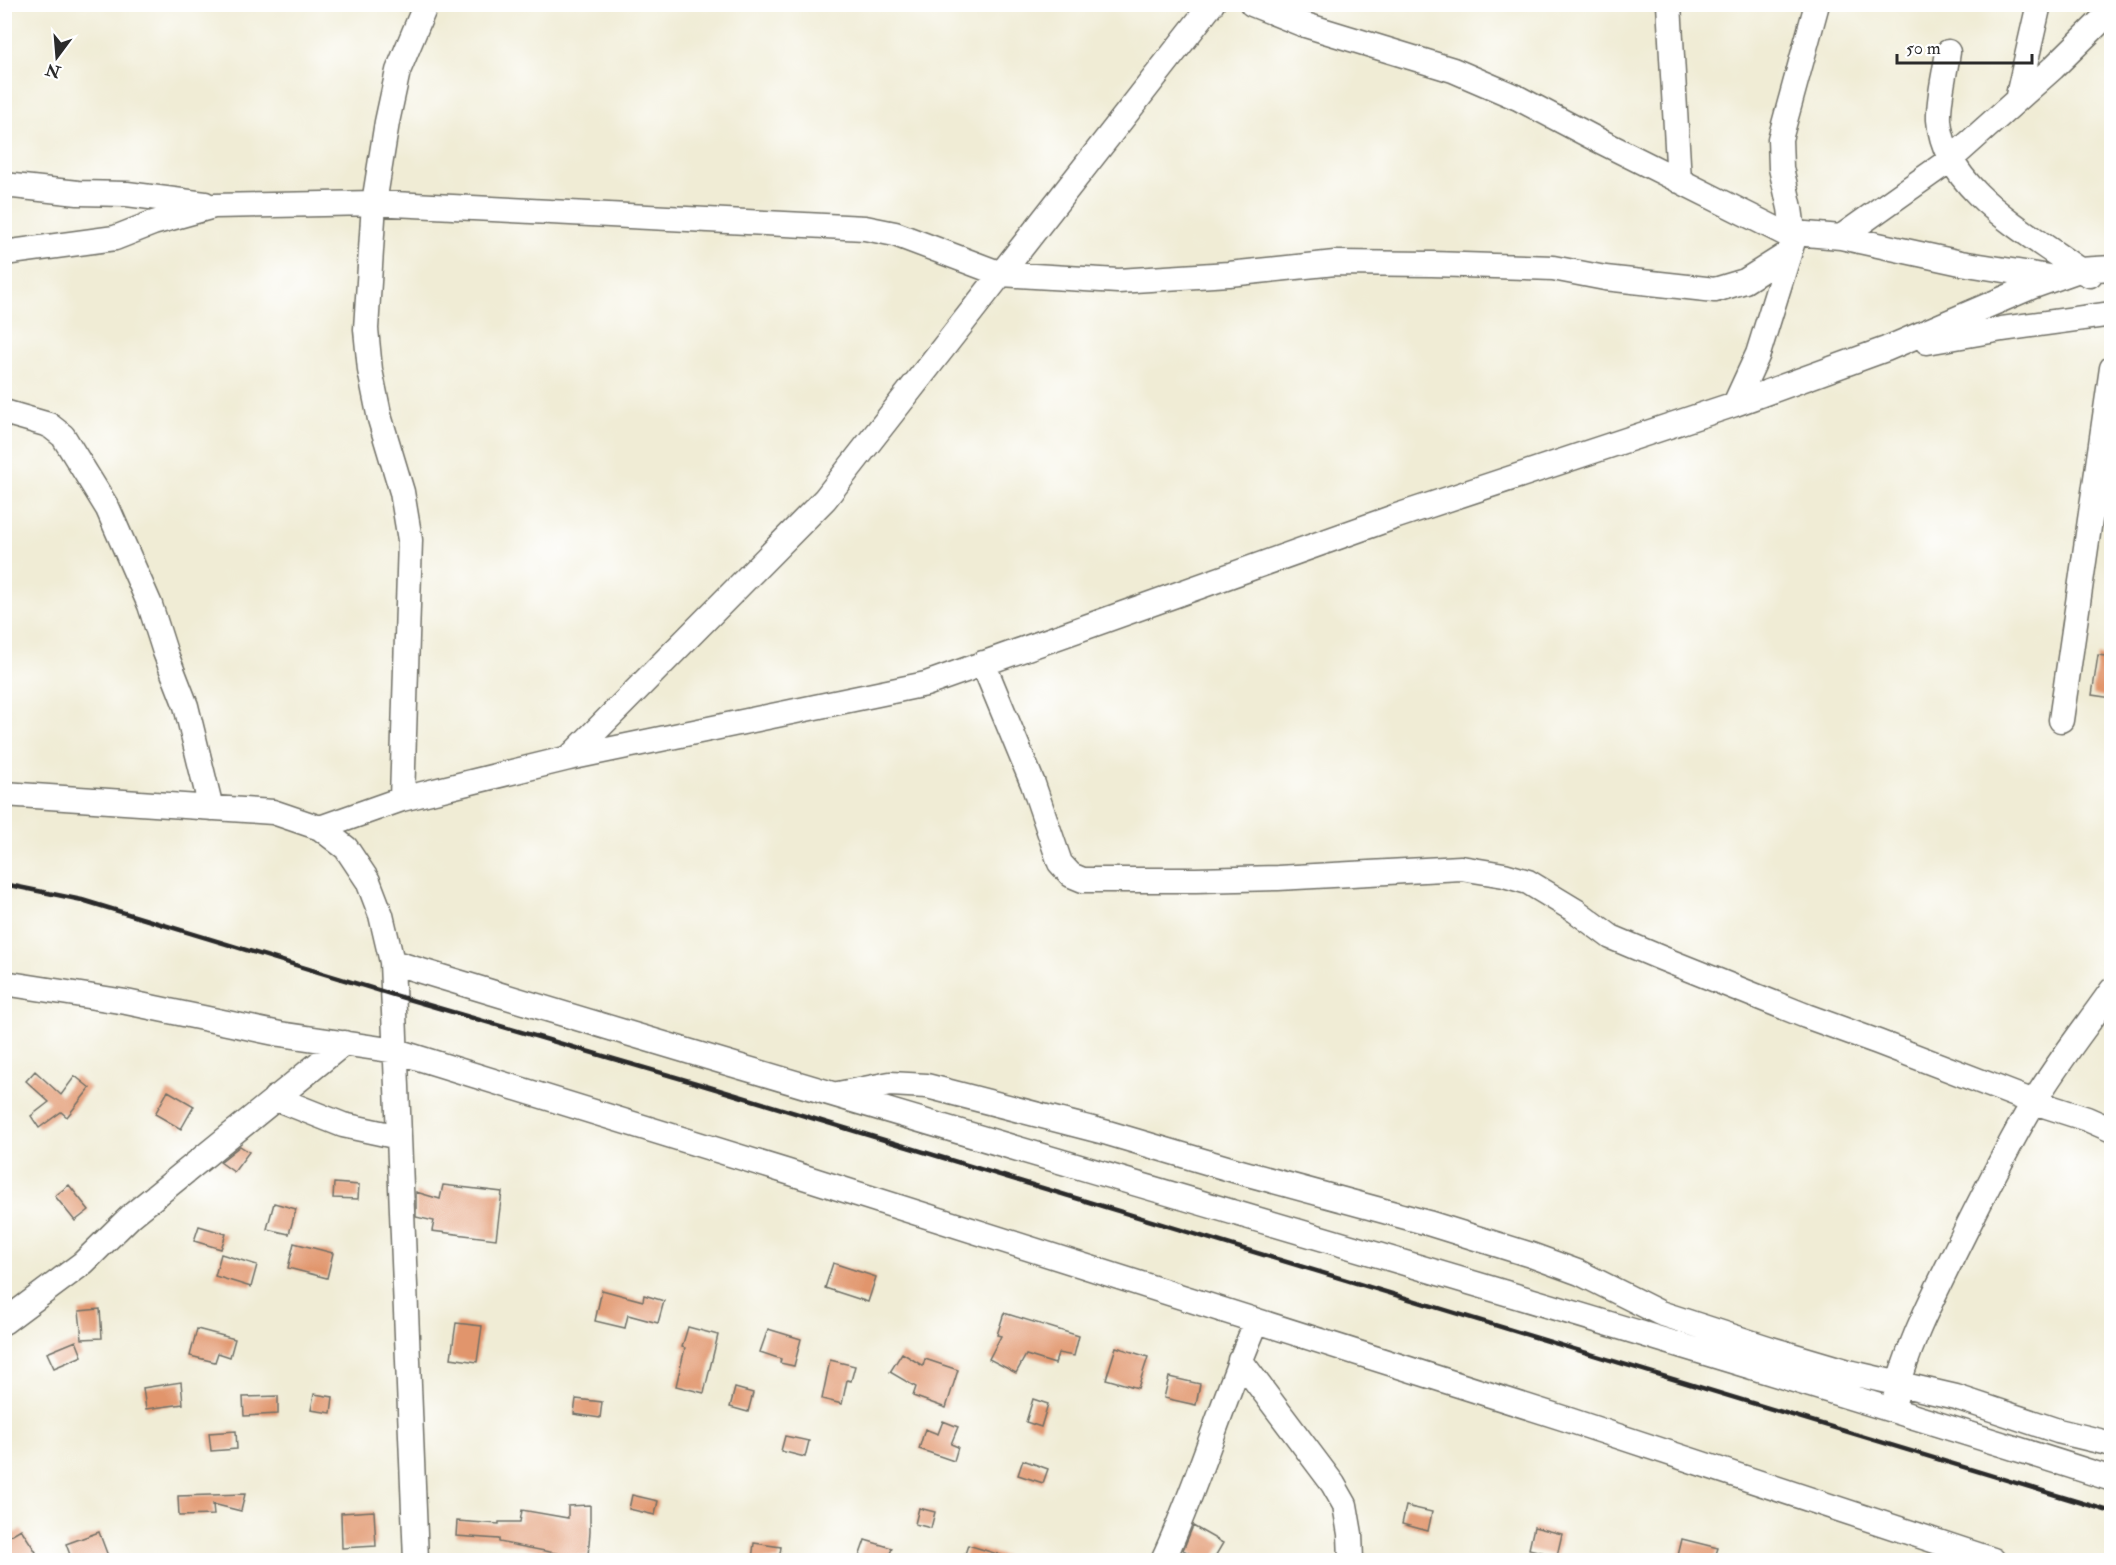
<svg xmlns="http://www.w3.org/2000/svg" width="2116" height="1565" font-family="'IM FELL Double Pica',serif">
<rect width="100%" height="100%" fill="#fff"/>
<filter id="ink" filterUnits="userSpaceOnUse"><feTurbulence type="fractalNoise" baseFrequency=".0167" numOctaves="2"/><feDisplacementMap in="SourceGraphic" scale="12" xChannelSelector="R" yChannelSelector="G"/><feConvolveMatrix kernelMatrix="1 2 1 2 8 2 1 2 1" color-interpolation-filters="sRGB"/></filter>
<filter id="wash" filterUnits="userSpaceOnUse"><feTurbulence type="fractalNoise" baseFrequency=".008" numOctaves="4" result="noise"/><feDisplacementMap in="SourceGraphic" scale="24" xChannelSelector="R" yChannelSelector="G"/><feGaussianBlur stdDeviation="1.35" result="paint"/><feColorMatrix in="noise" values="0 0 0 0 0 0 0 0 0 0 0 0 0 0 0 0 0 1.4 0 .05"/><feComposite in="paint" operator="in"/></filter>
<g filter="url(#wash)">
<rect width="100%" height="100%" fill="#f0ecd5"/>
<g id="blocks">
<path fill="#e1956c" d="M 2098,655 L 2112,657 L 2112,698 L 2092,695 Z
M 35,1071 L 61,1095 L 75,1076 L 90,1088 L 67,1117 L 61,1112 L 39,1128 L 31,1116 L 49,1102 L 26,1081 Z
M 168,1091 L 194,1106 L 181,1129 L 155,1114 Z
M 240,1146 L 249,1152 L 234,1172 L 220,1162 Z
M 334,1183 L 359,1185 L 358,1199 L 333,1198 Z
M 69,1185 L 89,1210 L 75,1221 L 55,1196 Z
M 443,1185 L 502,1192 L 496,1239 L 432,1231 L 434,1221 L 416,1217 L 416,1192 L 440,1199 Z
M 274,1203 L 296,1209 L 289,1234 L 267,1229 Z
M 199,1226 L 226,1234 L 221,1249 L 194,1241 Z
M 294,1243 L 333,1253 L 327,1278 L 288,1268 Z
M 221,1254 L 257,1265 L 251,1287 L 215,1276 Z
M 833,1263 L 876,1277 L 868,1302 L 825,1288 Z
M 602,1290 L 643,1301 L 644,1295 L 664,1301 L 658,1323 L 628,1315 L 625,1328 L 595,1321 Z
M 100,1309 L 102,1338 L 82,1339 L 79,1311 Z
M 1004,1313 L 1079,1336 L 1074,1356 L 1058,1353 L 1055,1364 L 1026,1355 L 1016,1373 L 989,1359 L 1001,1336 L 997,1335 Z
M 456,1323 L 482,1326 L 477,1362 L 451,1358 Z
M 688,1327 L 718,1335 L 704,1393 L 676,1386 L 685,1348 L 682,1347 Z
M 197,1329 L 235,1339 L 230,1357 L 218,1353 L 215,1362 L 190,1356 Z
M 768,1329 L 801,1339 L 794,1366 L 780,1363 L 781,1359 L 760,1352 Z
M 76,1341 L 82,1356 L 54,1368 L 47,1353 Z
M 1116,1347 L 1148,1357 L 1138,1388 L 1106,1379 Z
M 902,1353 L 923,1366 L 925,1359 L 958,1370 L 946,1408 L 913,1396 L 916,1387 L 890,1372 Z
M 830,1360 L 855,1366 L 851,1381 L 847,1380 L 842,1404 L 822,1399 Z
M 1169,1377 L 1200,1384 L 1196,1405 L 1164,1398 Z
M 181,1382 L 183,1404 L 146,1409 L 143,1388 Z
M 735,1388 L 753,1393 L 748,1412 L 730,1407 Z
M 314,1394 L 333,1397 L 331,1413 L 311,1410 Z
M 278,1396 L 278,1414 L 244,1416 L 243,1397 Z
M 576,1399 L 602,1402 L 600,1418 L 574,1414 Z
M 1033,1399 L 1048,1404 L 1041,1427 L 1026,1422 Z
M 943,1421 L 958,1427 L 951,1444 L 958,1447 L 954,1461 L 919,1449 L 925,1429 L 938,1434 Z
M 236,1431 L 237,1449 L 211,1451 L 209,1433 Z
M 785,1436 L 809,1441 L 805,1457 L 781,1451 Z
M 1023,1460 L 1048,1469 L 1043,1483 L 1018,1475 Z
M 245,1494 L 241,1511 L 213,1504 L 214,1515 L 179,1516 L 178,1496 Z
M 632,1495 L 658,1501 L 655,1515 L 629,1509 Z
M 590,1505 L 590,1532 L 588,1556 L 560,1554 L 499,1542 L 499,1539 L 456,1536 L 457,1521 L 499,1524 L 499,1522 L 520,1522 L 522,1510 L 568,1518 L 568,1506 Z
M 1406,1506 L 1432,1512 L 1428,1531 L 1402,1524 Z
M 919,1508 L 935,1512 L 931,1528 L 915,1524 Z
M 374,1511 L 376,1546 L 342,1548 L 341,1513 Z
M 1193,1526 L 1223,1543 L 1213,1560 L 1201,1560 L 1183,1550 Z
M 1534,1527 L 1562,1534 L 1557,1556 L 1529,1549 Z
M 21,1529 L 36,1552 L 22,1560 L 14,1560 L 4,1546 L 4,1539 Z
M 99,1532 L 108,1556 L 96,1560 L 72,1560 L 66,1544 Z
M 1682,1539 L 1718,1548 L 1714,1560 L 1677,1560 Z
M 865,1540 L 892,1548 L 888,1560 L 858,1560 Z
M 754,1543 L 781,1547 L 779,1560 L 752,1560 Z
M 968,1545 L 1007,1557 L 1006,1560 L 963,1560 Z"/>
</g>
</g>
<g filter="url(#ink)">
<use href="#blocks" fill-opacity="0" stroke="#706f66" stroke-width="1.5"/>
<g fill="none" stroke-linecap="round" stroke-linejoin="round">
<g stroke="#706f66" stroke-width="27">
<path id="minor" d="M 1252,4 L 1302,24 L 1453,70 L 1518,98 L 1594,138 L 1794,238
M 1669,4 L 1679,181
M 1948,52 C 1945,73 1938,100 1939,120 C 1944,190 2029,233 2079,270 L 2090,275
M 2017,100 L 2039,4
M 4,185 L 78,193 L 127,194 L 205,204
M 1794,233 L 1841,237 L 1961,263 L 2055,278
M 1841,237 L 1951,159 L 2053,68 L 2112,10
M 4,253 L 115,238 L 153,223 L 214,206 L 374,203 L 865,228 L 895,234 L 1001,274 L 1118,281 L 1229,274 L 1335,263 L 1432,264 L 1553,268 L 1605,278 L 1715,290 L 1745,281 L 1789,253
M 1927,342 L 2002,329 L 2112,314
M 1735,404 L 1758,354 L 1794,238 L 1790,208 L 1781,168 L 1780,139 L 1817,4
M 4,412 L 49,425 L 63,436 L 108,509 L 150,605 L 165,652 L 186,706 L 211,808
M 983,663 L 1033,784 L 1060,863 L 1071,875 L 1083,880 L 1196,880 L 1278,878 L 1461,868 L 1504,875 L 1528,882 L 1576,911 L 1611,937 L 1661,958 L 1806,1016 L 1878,1042 L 2034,1102 L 2087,1119 L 2112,1130
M 2061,720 L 2112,368
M 569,758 L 926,684 L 1397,516 L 1735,404 L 1886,349 L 2031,287 L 2079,270 L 2112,268
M 4,794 L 273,812 L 320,828 L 346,848 L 368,881 L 381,915 L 392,962 L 416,1560
M 402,799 L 410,540 L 402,492 L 380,419 L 370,370 L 366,329 L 374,203 L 387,122 L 398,71 L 426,4
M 320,828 L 402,799 L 569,758 L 825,499 L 1212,4
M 392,962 C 964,1137 1541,1297 2112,1479
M 4,983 L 126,1002 L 280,1034 L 396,1051 L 785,1171 L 1566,1419 L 1993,1560
M 838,1094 L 890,1084 L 927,1086 L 1108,1133 L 1237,1171 L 1428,1223 L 1531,1255 L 1580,1273 L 1660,1313 L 1771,1349 L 1852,1373 L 1956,1397 L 2058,1431 L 2112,1444
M 275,1098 L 343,1125 L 399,1137
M 4,1322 L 83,1263 L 131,1216 L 344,1043
M 1240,1360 L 1333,1484 L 1345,1505 L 1350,1534 L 1351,1560
M 1895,1399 C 1906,1349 1931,1301 1953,1256 C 1979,1204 2004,1152 2034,1102 C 2057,1063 2086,1027 2112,990
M 1163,1560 C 1199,1483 1222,1400 1257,1321"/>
</g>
<use href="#minor" stroke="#fff" stroke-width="24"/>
<path stroke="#2b2b2b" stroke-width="4.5" d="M 4,884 L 82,900 L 394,995 L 696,1083 L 2112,1512"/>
</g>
</g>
<rect width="2116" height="1565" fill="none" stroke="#fff" stroke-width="24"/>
<g transform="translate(57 57) rotate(196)" stroke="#ffffff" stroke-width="4.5" paint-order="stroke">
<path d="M0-4.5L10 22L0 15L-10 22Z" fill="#2b2b2b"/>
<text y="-9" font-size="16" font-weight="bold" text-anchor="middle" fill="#2b2b2b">N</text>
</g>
<path d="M1897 54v9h135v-9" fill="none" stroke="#2b2b2b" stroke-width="3"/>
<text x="1906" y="54" font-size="18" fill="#2b2b2b" stroke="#ffffff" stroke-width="4.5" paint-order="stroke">50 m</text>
</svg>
